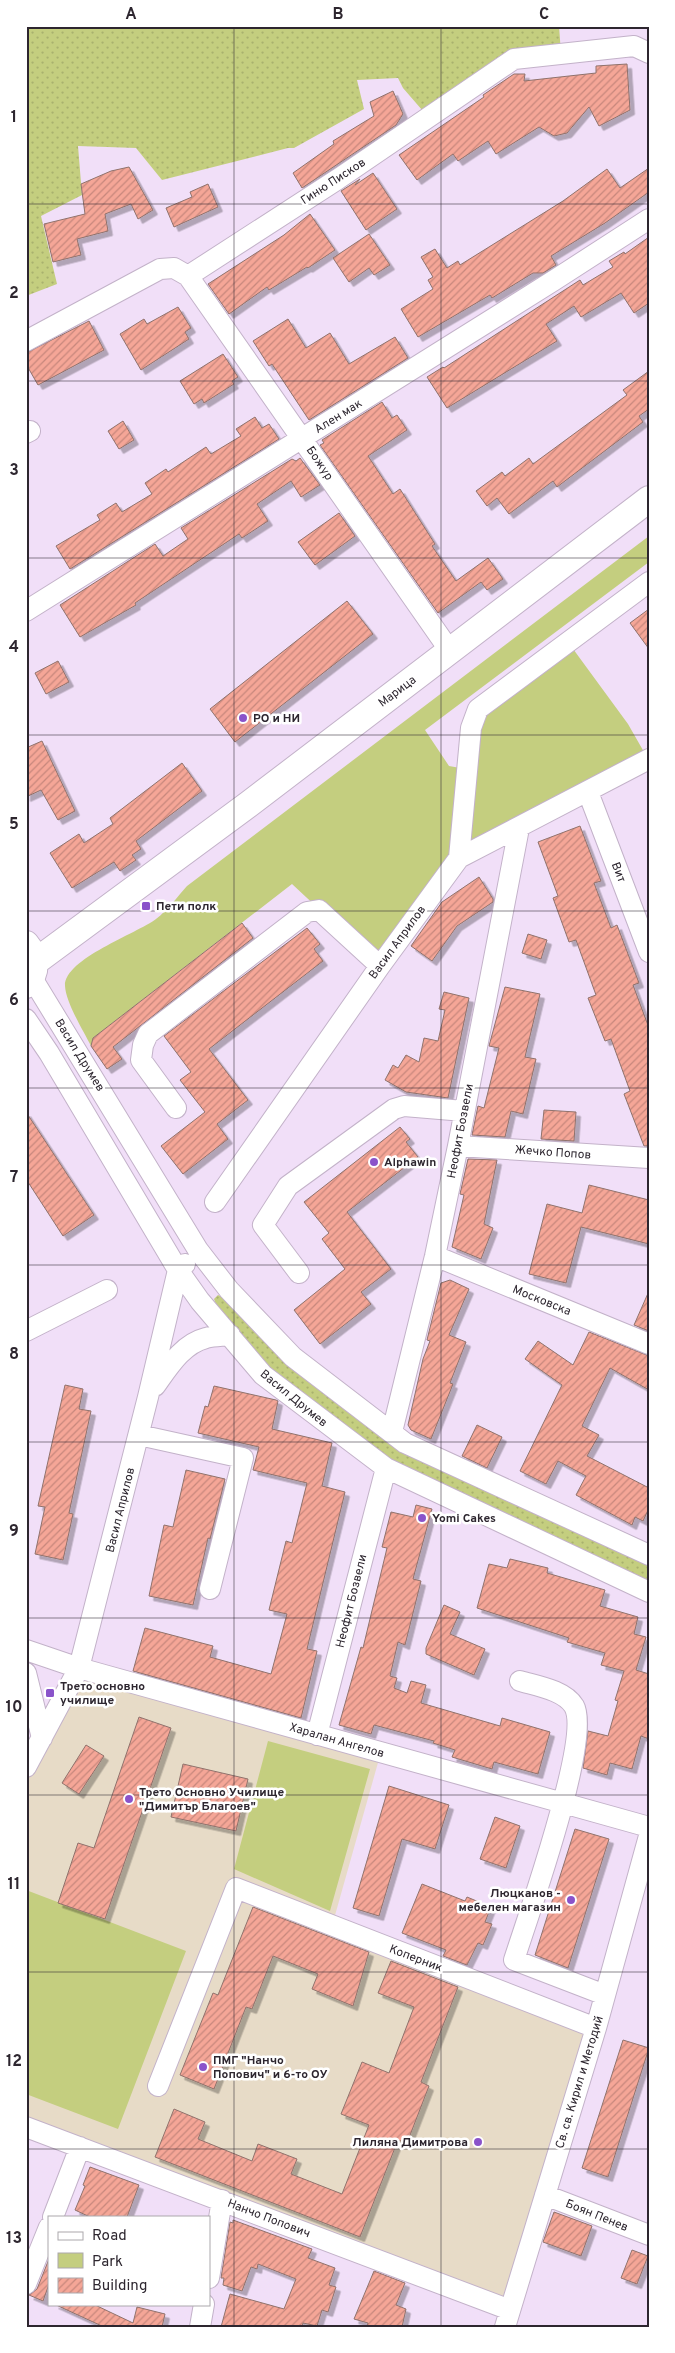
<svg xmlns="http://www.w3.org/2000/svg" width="675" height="2353" font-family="Overpass,sans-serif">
<defs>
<pattern id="grass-dots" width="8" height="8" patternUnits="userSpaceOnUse" patternTransform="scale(1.25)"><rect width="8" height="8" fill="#c4ce7f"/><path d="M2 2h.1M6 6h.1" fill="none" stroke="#a9b16e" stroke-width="1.8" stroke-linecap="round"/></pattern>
<pattern id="building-hatch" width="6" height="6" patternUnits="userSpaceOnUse" patternTransform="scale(1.25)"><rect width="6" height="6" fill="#f5a697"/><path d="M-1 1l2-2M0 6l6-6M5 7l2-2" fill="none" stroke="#c7877c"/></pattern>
<filter id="shadow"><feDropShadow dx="4.5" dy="4.5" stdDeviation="0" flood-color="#0004"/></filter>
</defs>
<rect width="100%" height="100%" fill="#f1dff8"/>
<path fill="#e7dbc7" d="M 79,1668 L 381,1752 L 332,1926 L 596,2028 L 510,2310 L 26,2127 L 26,1767 Z"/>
<path fill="url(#grass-dots)" d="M 26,26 L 559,26 L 561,53 L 514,59 L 429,118 L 403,88 L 398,78 L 357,80 L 364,109 L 294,148 L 288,148 L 162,180 L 136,148 L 78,146 L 82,195 L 41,216 L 57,284 L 26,296 Z
M 218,1295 L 224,1298 L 392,1432 L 649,1555 L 649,1592 L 386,1468 L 263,1375 L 217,1307 L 214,1299 Z"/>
<path fill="#c4ce7f" d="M 649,536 L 649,562 L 425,730 L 449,766 L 466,769 L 471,728 L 568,642 L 628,724 L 648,759 L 459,858 L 380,966 L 292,884 L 93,1038 L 91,1046 C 83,1030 66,1003 65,986 C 64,959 136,934 156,919 C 168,910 177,897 187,886 Z
M 268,1741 L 370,1769 L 330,1911 L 234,1869 Z
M 26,1890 L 186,1951 L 118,2129 L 26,2094 Z"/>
<path fill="url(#building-hatch)" stroke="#8f726c" filter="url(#shadow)" d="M 627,64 L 630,110 L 599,126 L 589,107 L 567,133 L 554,136 L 539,127 L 496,154 L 488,141 L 458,161 L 453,154 L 417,180 L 399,155 L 484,97 L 483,95 L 514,74 L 525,74 L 524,81 L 596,73 L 596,66 Z
M 393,91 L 403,114 L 396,125 L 302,188 L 293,173 L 334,144 L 333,141 L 374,116 L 370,102 Z
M 129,167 L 153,210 L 138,219 L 131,204 L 105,214 L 108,231 L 77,239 L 81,255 L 53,262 L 44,224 L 85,214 L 81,184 L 111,171 Z
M 649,168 L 649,192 L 605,223 L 551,256 L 556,265 L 543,273 L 533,273 L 492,298 L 490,295 L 418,337 L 401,309 L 433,289 L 428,280 L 433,277 L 421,257 L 435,249 L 447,268 L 458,261 L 460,265 L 563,201 L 607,169 L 620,188 Z
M 373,173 L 397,209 L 366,230 L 341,191 L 360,179 L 355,185 Z
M 208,184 L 218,207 L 174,227 L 166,208 L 192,197 L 190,192 Z
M 310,214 L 335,250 L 308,268 L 307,267 L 269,290 L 267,287 L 229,314 L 208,284 L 284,235 Z
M 369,234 L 390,265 L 374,275 L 369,268 L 349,282 L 333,258 Z
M 649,237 L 649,303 L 634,313 L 621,293 L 581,317 L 574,306 L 546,324 L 557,341 L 447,408 L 427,377 L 443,367 L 444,368 L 580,280 L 583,285 L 613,267 L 609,261 L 624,252 L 625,254 Z
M 178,307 L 191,328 L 185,332 L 189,339 L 141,370 L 120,334 L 144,319 L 147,324 Z
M 288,319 L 306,348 L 330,333 L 349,364 L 395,337 L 408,358 L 309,420 L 272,364 L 269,366 L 253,341 Z
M 89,321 L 104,350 L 38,385 L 26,364 L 26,353 Z
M 223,354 L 238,377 L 232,381 L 234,384 L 204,403 L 202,399 L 194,404 L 180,381 Z
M 649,371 L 649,409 L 639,416 L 643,422 L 557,487 L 553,481 L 509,514 L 497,498 L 487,506 L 476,491 L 502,472 L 505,476 L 529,458 L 533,464 L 627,395 L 623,390 Z
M 382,402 L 392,418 L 397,415 L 407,430 L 368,456 L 393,494 L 400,489 L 435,544 L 432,546 L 456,581 L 488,558 L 503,579 L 487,590 L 481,582 L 438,613 L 320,445 L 324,443 L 322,440 Z
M 255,417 L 262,428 L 269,424 L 279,439 L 70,569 L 56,546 L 100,520 L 97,515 L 116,503 L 122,512 L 152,494 L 145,483 L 166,469 L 168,472 L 206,447 L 211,454 L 241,436 L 236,429 Z
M 123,421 L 134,440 L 119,449 L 108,431 Z
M 300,458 L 320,485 L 301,497 L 291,481 L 257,504 L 268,521 L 242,538 L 239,534 L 135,603 L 136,605 L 80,637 L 60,605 L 155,544 L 163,556 L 188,539 L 181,528 L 292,459 L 296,461 Z
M 339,513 L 355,536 L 315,565 L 298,542 Z
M 347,601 L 373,634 L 235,742 L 210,709 Z
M 649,609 L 649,649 L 630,623 Z
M 58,661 L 69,682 L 46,694 L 35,673 Z
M 42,741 L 75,811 L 58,820 L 41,790 L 26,797 L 26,748 Z
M 182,763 L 202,791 L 136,841 L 141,849 L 132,855 L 136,860 L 120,871 L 114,862 L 72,888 L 50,853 L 79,834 L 84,843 L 113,824 L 110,818 Z
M 580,826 L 601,881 L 594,883 L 611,928 L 617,925 L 639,983 L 633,985 L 649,1028 L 649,1146 L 644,1146 L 624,1094 L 630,1091 L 611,1039 L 605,1041 L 588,998 L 596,995 L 576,940 L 569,942 L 553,898 L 558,896 L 538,842 Z
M 479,877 L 493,899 L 493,902 L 457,926 L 432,961 L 411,946 L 442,902 Z
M 242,923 L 253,938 L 113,1047 L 122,1059 L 107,1069 L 91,1046 L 93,1038 Z
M 307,928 L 320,944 L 314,949 L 323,961 L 209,1049 L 248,1100 L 217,1124 L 228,1139 L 183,1174 L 161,1146 L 205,1112 L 180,1080 L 191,1072 L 164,1036 Z
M 528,934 L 547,940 L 541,959 L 522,953 Z
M 505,987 L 540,994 L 525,1057 L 536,1059 L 523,1114 L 511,1111 L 505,1137 L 472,1135 L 478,1106 L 484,1108 L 499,1048 L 489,1046 Z
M 444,992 L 469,998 L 448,1098 L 406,1092 L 385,1080 L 393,1065 L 398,1068 L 406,1055 L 419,1062 L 424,1038 L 438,1041 L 445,1010 L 439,1009 Z
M 544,1110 L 576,1112 L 574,1141 L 541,1139 Z
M 26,1112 L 94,1215 L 63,1236 L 26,1179 Z
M 400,1127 L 410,1139 L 406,1142 L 418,1157 L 347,1212 L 391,1269 L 361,1292 L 371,1304 L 320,1344 L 294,1310 L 345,1269 L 322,1239 L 329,1233 L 304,1202 Z
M 468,1159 L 497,1160 L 484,1224 L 493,1228 L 481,1259 L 452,1247 L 464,1195 L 460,1194 Z
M 589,1185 L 649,1200 L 649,1244 L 581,1227 L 566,1283 L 529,1274 L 547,1204 L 582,1213 Z
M 450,1280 L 469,1289 L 449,1335 L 466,1342 L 450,1383 L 453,1384 L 431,1439 L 411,1430 L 408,1425 L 423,1359 L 430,1341 L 427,1340 L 441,1283 Z
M 649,1291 L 649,1331 L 634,1325 Z
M 589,1332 L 649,1356 L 649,1390 L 610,1368 L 582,1426 L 599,1435 L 587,1456 L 649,1488 L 649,1508 L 643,1521 L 635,1517 L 632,1525 L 576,1495 L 586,1476 L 558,1461 L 546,1484 L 520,1471 L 562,1385 L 525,1359 L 538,1341 L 573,1365 Z
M 65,1385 L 83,1389 L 79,1409 L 91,1411 L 69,1513 L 73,1514 L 63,1560 L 35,1554 L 45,1507 L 38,1506 Z
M 214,1386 L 276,1400 L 278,1401 L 272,1429 L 332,1443 L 322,1486 L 345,1492 L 307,1649 L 317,1651 L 301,1718 L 133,1671 L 145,1628 L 213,1646 L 210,1657 L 271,1674 L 287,1614 L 269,1610 L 286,1541 L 292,1543 L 307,1483 L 253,1470 L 259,1447 L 198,1433 L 205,1406 L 208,1407 Z
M 477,1425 L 502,1437 L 487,1468 L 462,1456 Z
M 186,1470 L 225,1479 L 210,1539 L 208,1538 L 193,1605 L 149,1596 L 164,1525 L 173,1527 Z
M 416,1505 L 432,1509 L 413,1579 L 421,1581 L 405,1645 L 398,1642 L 390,1676 L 397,1678 L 394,1688 L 407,1693 L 411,1681 L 426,1685 L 421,1703 L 500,1726 L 502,1718 L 550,1732 L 538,1774 L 494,1762 L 492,1769 L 452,1757 L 455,1750 L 433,1743 L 434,1741 L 374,1725 L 371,1734 L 339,1725 L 361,1647 L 363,1648 L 387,1548 L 382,1547 L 391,1512 L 413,1517 Z
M 510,1559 L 548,1568 L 547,1573 L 605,1590 L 600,1606 L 638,1617 L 634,1634 L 646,1637 L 636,1670 L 649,1674 L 649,1739 L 641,1736 L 632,1769 L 610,1763 L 607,1775 L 583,1768 L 588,1731 L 608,1736 L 618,1701 L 615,1700 L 624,1671 L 601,1665 L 605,1653 L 567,1642 L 569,1638 L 477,1608 L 489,1564 L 507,1568 Z
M 444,1605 L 460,1612 L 450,1634 L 485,1649 L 474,1675 L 426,1654 L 426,1648 Z
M 139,1717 L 171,1728 L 105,1919 L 58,1903 L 78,1843 L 94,1848 Z
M 86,1745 L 104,1756 L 79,1794 L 62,1783 Z
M 183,1764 L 248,1779 L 236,1831 L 171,1817 Z
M 389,1786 L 449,1805 L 435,1849 L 402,1839 L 379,1916 L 353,1908 Z
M 495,1817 L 520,1826 L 506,1868 L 480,1859 Z
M 575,1829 L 609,1839 L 568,1968 L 535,1955 Z
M 422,1884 L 465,1901 L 467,1897 L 491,1907 L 485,1922 L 492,1924 L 483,1945 L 478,1943 L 467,1965 L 443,1956 L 446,1950 L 402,1933 Z
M 253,1907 L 369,1952 L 353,2006 L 312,1989 L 318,1974 L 273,1956 L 252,2009 L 246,2007 L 214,2089 L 180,2075 L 213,1993 L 218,1995 Z
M 391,1961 L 458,1987 L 421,2082 L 429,2086 L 407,2143 L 398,2140 L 360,2237 L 155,2157 L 174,2109 L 205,2122 L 198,2139 L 252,2161 L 258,2144 L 297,2159 L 291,2174 L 342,2194 L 369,2125 L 341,2114 L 362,2062 L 389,2073 L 414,2007 L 378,1993 Z
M 623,2040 L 649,2048 L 608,2177 L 582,2168 Z
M 90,2167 L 139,2185 L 127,2217 L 90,2217 L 75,2210 L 85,2186 L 83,2185 Z
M 554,2212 L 592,2226 L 581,2256 L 543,2242 Z
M 233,2220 L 312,2249 L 308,2258 L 335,2268 L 329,2285 L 336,2287 L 328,2312 L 322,2310 L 317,2326 L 303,2323 L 302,2327 L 221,2327 L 230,2294 L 284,2309 L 296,2279 L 258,2264 L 257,2269 L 251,2267 L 242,2291 L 223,2285 L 224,2278 L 221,2278 L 230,2222 L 233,2223 Z
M 632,2250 L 648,2256 L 637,2284 L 621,2278 Z
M 49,2259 L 49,2284 L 43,2301 L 29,2295 L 37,2289 Z
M 374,2271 L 405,2283 L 396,2305 L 406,2309 L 402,2327 L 367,2327 L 368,2323 L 354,2319 Z
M 54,2304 L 93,2304 L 133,2323 L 137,2307 L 165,2314 L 162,2327 L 104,2327 Z"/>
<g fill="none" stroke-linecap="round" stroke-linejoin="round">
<g stroke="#c3b2c9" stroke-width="22">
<path id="minor" d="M 188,276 L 450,651
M 26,341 L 160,269 L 174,268 L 188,276 L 338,179 L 514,59 L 634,46 L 649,53
M 26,433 L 30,431
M 26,611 L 553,281 L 649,219
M 588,792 L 649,952
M 459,858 L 471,728 L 478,709 L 649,582
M 32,978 L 198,1250 L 229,1290 L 293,1357 L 405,1443 L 649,1555
M 26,1019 L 49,1053 L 178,1270 L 200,1301 L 263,1375 L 386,1468 L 649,1592
M 176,1108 L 141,1060 L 143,1045 L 148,1034 L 307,912 L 319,910 L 380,966
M 458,1146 L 649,1158
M 215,1202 L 380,966 L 459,858 L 649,759
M 435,1256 L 649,1344
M 299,1273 L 263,1225 L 288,1186 L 394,1109 L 404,1106 L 464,1111
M 26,1331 L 107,1290
M 155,1386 C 168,1368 182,1344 206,1338 C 213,1336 222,1336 230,1335
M 392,1432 L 435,1256 L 458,1146 L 519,828
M 139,1435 L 243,1458 L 210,1589
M 26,1650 L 79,1668 L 649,1827
M 26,1673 L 42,1738
M 520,1681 C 537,1686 564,1690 574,1706 C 592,1738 527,1919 514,1960 L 605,1995
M 317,1735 L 386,1468
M 26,1767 L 79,1668 L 148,1397 L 178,1270 L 185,1264
M 158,2086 L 236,1888 L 596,2028
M 26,2127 L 510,2310
M 545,2195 L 649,2235
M 53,2217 L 80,2147
M 209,2278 L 222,2200
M 26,2284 L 49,2227
M 200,2327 L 204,2304
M 505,2327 L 596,2028 L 649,1836"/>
</g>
<g stroke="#c3b2c9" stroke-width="28">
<path id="major" d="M 26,944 C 37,957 38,972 26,985
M 35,962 L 249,804 L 649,499"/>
</g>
<use href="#minor" stroke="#fff" stroke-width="20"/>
<use href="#major" stroke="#fff" stroke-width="26"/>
</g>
<path fill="none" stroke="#2d262f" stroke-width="1" stroke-opacity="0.55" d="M 234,26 L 234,2327M 441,26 L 441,2327M 26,204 L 649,204M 26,381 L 649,381M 26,558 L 649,558M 26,735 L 649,735M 26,911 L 649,911M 26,1088 L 649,1088M 26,1265 L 649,1265M 26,1442 L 649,1442M 26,1618 L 649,1618M 26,1795 L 649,1795M 26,1972 L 649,1972M 26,2149 L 649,2149"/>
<g fill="#8a53ca" stroke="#fff" stroke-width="2">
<circle cx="243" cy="718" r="5"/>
<rect x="141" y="901" width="10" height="10" rx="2.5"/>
<circle cx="374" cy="1162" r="5"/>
<circle cx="422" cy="1518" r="5"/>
<rect x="45" y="1688" width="10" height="10" rx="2.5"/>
<circle cx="129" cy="1799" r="5"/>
<circle cx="571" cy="1900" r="5"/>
<circle cx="203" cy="2067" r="5"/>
<circle cx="478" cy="2142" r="5"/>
</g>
<g text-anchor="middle" stroke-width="5" stroke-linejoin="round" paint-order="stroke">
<g font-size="12" fill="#2d262f" stroke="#fff">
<text transform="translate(333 181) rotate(-33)" y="4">Гиню Писков</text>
<text transform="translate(338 416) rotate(-32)" y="4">Ален мак</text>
<text transform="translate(320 463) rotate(56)" y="4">Божур</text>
<text transform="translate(397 691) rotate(-37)" y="4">Марица</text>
<text transform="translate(619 872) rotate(69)" y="4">Вит</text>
<text transform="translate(397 942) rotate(-54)" y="4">Васил Априлов</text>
<text transform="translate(80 1055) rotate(58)" y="4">Васил Друмев</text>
<text transform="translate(460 1131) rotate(-79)" y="4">Неофит Бозвели</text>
<text transform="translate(553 1152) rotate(4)" y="4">Жечко Попов</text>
<text transform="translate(542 1300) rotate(22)" y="4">Московска</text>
<text transform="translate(294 1398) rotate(39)" y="4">Васил Друмев</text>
<text transform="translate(120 1510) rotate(-76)" y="4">Васил Априлов</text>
<text transform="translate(351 1601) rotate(-76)" y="4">Неофит Бозвели</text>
<text transform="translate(337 1740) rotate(16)" y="4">Харалан Ангелов</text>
<text transform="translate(416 1958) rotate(21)" y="4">Коперник</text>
<text transform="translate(579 2082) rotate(-73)" y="4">Св. св. Кирил и Методий</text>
<text transform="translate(597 2215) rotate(22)" y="4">Боян Пенев</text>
<text transform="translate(269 2218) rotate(21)" y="4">Нанчо Попович</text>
</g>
<g font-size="12" font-weight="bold" fill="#2d262f" stroke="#fff" text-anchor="start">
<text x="253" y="722">РО и НИ</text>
<text x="156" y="910">Пети полк</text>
<text x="384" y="1166">Alphawin</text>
<text x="432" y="1522">Yomi Cakes</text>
<text x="60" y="1690">Трето основно<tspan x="60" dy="14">училище</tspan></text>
<text x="139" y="1796">Трето Основно Училище<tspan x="139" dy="14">"Димитър Благоев"</tspan></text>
<text x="561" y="1897" text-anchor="end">Люцканов -<tspan x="561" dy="14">мебелен магазин</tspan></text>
<text x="213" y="2064">ПМГ "Нанчо<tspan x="213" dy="14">Попович" и 6-то ОУ</tspan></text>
<text x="468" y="2146" text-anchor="end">Лиляна Димитрова</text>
</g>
</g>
<rect width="675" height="2353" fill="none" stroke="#ffffff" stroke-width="55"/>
<rect x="48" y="2216" width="162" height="90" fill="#ffffff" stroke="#aba8ac"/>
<rect x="58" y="2232" width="25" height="8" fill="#ffffff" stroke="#aba8ac"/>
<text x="92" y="2240" font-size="15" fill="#2d262f">Road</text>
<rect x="58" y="2253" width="25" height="15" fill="#c4ce7f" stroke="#aba8ac"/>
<text x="92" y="2266" font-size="15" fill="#2d262f">Park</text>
<rect x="58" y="2278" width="25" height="15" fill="url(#building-hatch)" stroke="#aba8ac"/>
<text x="92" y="2290" font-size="15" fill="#2d262f">Building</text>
<rect x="28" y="28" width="620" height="2298" fill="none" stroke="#2d262f" stroke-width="2"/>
<g font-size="16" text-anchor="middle" font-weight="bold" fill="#2d262f">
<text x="131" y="19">A</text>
<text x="338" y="19">B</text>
<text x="544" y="19">C</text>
<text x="14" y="122">1</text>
<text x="14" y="298">2</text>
<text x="14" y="475">3</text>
<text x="14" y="652">4</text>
<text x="14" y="829">5</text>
<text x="14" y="1005">6</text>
<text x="14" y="1182">7</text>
<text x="14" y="1359">8</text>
<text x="14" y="1536">9</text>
<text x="14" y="1712">10</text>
<text x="14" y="1889">11</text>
<text x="14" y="2066">12</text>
<text x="14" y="2243">13</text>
</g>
</svg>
